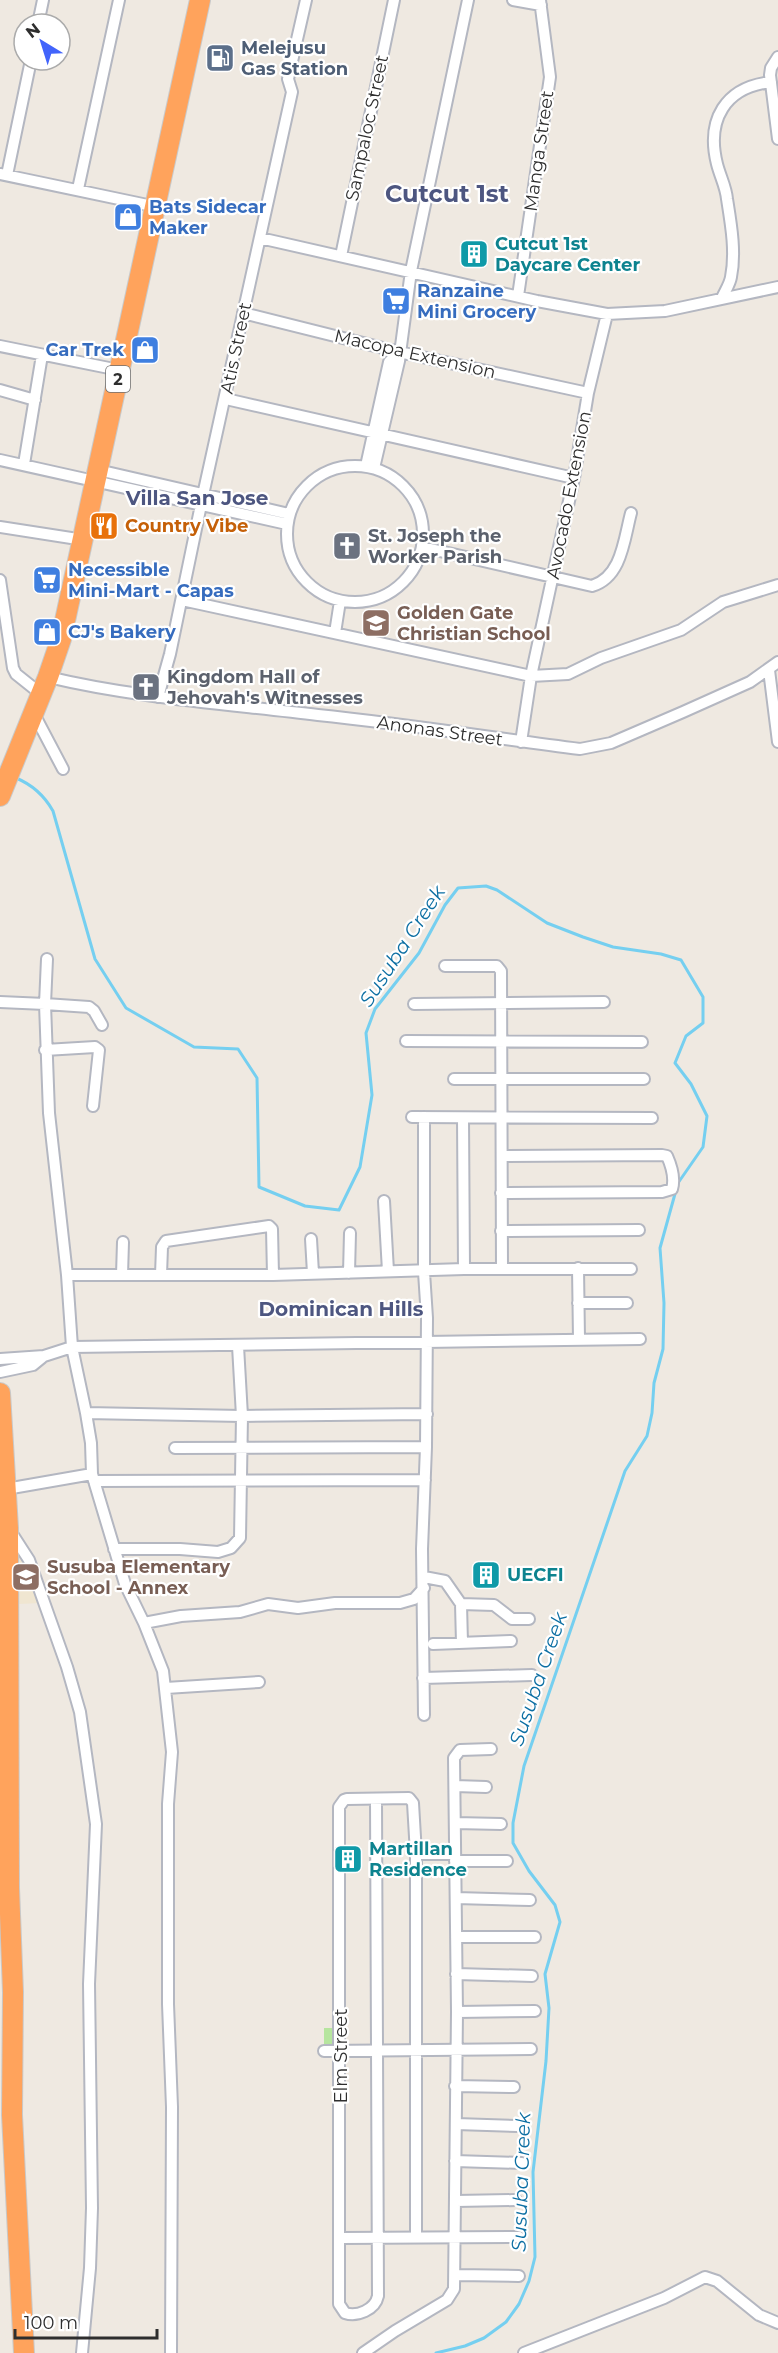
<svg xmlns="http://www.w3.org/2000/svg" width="778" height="2353" font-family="Montserrat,sans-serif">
<rect width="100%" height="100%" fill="#efe9e1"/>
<path fill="#f0e6d1" d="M 18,1556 L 26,1556 L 42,1603 L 18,1604 Z"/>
<path fill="#b6e59e" d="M 324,2028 L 338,2028 L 338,2048 L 324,2047 Z"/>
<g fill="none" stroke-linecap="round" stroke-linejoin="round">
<path stroke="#75cff0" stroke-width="3" d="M 16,778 C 33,785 44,795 53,811 L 95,959 L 126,1008 L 194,1047 L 238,1049 L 257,1078 L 259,1187 L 305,1206 L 339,1210 L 360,1167 L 372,1095 L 366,1033 L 375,1009 L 419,953 L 445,905 L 458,888 L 486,886 L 497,890 L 547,923 L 583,937 L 613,947 L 661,954 L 681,960 L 703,997 L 703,1023 L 686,1036 L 675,1063 L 691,1084 L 707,1116 L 703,1147 L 678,1183 L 660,1248 L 664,1303 L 663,1349 L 654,1383 L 652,1413 L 647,1436 L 625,1471 L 524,1766 L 513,1823 L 513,1843 L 529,1871 L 555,1905 L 560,1922 L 545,1974 L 549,2008 L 546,2061 L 533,2172 L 535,2257 L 529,2281 L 519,2304 L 506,2322 L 484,2338 L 465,2346 L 436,2353"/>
<g stroke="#b4b7c1" stroke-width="14">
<path id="street" d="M 513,0 L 541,5
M 38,24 L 43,0
M 778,57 L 771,68 L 770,75 L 778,139
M 0,174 L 157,207
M 7,175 L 31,60
M 78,189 L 119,0
M 260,238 L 537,301 L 607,314 L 665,311 L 778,287
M 341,256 L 394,0
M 518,296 L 550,77 L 540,0
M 722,298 C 725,291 730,284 731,277 C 736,252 731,224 727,199 C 726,187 720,176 717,164 C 706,120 725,87 771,82
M 243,313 L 399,352 L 588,393
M 0,346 L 119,370
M 0,390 L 35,400
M 226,399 L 574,478
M 0,460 L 287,524
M 24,464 L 42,355
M287 534a68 68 0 1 1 136 0a68 68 0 1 1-136 0Z
M 366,466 L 389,362 L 399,352
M 374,468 L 399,361 L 411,271 L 468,0
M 98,470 L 289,514
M 0,527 L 84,540
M 422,547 L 592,586 C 622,577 624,539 631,513
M 0,580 L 13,668 L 16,674 L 41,694
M 182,600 L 531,676 L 568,674 L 601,658 L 681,630 L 723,602 L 778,585
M 335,633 L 340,601
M 769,670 L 778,742
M 48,677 C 136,698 228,704 318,715 C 406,724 493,738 580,749 L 611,743 L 683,712 L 750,682 L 778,662
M 158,697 L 170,654 L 203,495 L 292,92 L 288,79 L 306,0
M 33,712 L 63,769
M 521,742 L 531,676 L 574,478 L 588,393 L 607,314
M 445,966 L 497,966 L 501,971 L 502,1269
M 0,1002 L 45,1004 L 47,959
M 414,1004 L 604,1002
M 102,1025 L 94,1011 L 89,1007 L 45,1004 L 49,1113 L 67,1275 L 72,1347 L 86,1413 L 91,1443 L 92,1474 L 125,1584 L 144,1623 L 181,1616 L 240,1612 L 268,1604 L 298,1608 L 335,1603 L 400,1603 L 414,1599 L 424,1588
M 406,1041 L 642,1042
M 45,1050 L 95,1047 L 99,1050 L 93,1106
M 454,1079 L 644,1079
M 412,1117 L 652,1118
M 424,1117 L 424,1272 L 427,1318 L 426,1447 L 422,1549 L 424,1715
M 463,1118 L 464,1269
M 501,1193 L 662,1192 L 672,1189 C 675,1179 671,1165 667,1156 L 662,1155 L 502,1156
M 384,1201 L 388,1271
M 501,1231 L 639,1230
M 311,1239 L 313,1273
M 578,1268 L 579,1339
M 349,1273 L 350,1233
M 67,1275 L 273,1275 L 464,1269 L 631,1269
M 122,1275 L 123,1242
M 161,1275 L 162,1247 L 166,1241 L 269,1226 L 272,1229 L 273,1275
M 578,1303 L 627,1303
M 0,1359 L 44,1356 L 72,1347 L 640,1339
M 0,1372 L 33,1365 L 44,1356
M 86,1413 L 242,1416 L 427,1414
M 175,1448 L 426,1447
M 94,1481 L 425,1480
M 6,1489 L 92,1474
M 9,1529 L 29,1560 L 67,1667 L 80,1712 L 96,1824 L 89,1984 L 92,2208 L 90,2268 L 82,2353
M 114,1549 L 180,1549 L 218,1552 L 231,1548 L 240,1538 L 242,1416 L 238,1346
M 424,1577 L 445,1581 L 461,1604 L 494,1605 L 512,1619 L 529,1619
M 461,1604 L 462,1643
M 144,1623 L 163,1671 L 172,1752 L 168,1804 L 168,2004 L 172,2107 L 171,2353
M 433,1644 L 511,1641
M 423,1678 L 532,1675
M 166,1688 L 259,1682
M 455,1786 L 486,1787
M 376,1799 L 378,2296 C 375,2310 357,2317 345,2313 L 339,2304 L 339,1807 L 344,1800 L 347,1799 L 409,1798 L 413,1803 L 416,1854 L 416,2238
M 455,1823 L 501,1824
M 416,1854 L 455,1854
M 455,1861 L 507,1861
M 456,1898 L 530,1900
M 456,1937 L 535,1937
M 456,1974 L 532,1976
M 457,2012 L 535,2011
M 324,2051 L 531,2049
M 455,2086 L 514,2087
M 456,2124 L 517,2126
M 455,2161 L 522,2163
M 456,2201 L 516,2200
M 341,2238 L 519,2237
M 456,2275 L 519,2276
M 363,2353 L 395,2331 L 447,2300 L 454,2289 L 457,2012 L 454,1758 L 460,1750 L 491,1749
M 524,2353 L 664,2298 L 705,2277 L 717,2281 L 759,2315 L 778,2323"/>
</g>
<g stroke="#c9c9c9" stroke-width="22">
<path id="highway" d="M 0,796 L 48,677 L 61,639 L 200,0
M 0,1393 L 8,1528 L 9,1888 L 13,1992 L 12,2115 L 24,2353"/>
</g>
<use href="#street" stroke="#fff" stroke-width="10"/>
<use href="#highway" stroke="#ffa35c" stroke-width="20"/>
</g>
<defs>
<g id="fuel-square" transform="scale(1.5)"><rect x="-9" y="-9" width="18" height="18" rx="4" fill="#5c6f8a" stroke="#fff"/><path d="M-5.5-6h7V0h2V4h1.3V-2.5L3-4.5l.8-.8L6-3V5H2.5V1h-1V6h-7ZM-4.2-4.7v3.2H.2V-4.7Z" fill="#fff"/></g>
<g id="shop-square" transform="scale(1.5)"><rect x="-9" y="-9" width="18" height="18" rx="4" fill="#3f7fe0" stroke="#fff"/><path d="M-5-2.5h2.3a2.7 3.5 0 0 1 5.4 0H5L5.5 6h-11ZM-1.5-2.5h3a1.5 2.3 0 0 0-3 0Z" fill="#fff"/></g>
<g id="building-square" transform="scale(1.5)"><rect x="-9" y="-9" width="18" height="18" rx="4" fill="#0f9aa8" stroke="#fff"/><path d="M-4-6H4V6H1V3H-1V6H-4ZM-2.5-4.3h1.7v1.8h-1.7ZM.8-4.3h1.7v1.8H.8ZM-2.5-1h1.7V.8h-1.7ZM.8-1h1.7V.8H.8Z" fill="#fff"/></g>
<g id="supermarket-square" transform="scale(1.5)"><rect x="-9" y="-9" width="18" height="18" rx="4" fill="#3f7fe0" stroke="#fff"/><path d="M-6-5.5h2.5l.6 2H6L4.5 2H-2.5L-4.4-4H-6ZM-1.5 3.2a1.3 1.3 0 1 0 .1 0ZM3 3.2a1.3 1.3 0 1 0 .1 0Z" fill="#fff"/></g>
<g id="restaurant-square" transform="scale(1.5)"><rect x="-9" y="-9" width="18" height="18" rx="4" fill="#e8710a" stroke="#fff"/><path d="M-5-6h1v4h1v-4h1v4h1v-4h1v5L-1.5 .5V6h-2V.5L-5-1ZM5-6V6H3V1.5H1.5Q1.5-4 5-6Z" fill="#fff"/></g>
<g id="church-square" transform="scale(1.5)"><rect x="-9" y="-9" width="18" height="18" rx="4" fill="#6b7280" stroke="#fff"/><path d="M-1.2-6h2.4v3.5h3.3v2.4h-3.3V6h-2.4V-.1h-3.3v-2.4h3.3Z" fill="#fff"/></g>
<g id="school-square" transform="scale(1.5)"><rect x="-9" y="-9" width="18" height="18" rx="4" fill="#8d6e63" stroke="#fff"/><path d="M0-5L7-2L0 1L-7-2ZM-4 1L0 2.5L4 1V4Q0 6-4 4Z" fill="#fff"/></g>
</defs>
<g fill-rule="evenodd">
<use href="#fuel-square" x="220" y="58"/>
<use href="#shop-square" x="128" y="217"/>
<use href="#building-square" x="474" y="254"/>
<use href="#supermarket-square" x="396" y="301"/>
<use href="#shop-square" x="145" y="350"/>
<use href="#restaurant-square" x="104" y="526"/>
<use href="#church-square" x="347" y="546"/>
<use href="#supermarket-square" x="47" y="580"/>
<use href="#school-square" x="376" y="623"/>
<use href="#shop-square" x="47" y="632"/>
<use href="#church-square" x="146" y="687"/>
<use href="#building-square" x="486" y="1575"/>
<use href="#school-square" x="26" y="1577"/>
<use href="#building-square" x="348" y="1859"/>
</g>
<g text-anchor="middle" stroke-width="4.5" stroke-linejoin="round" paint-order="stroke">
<rect fill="#fff" stroke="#6d6d6d" stroke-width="1.5" x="106" y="366" width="24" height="26" rx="4.5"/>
<g font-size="16" font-weight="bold" fill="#2e2e2e">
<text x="118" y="385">2</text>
</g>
<g font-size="18" font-weight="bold" fill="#4e5e75" stroke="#fff" text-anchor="start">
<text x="241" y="54">Melejusu<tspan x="241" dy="21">Gas Station</tspan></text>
</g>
<g font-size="18" fill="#2e2e2e" stroke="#fff">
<text transform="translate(367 128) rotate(-78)" y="6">Sampaloc Street</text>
<text transform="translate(539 151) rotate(-82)" y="6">Manga Street</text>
<text transform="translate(236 348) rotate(-78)" y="6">Atis Street</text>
<text transform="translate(415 354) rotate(13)" y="6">Macopa Extension</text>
<text transform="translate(569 495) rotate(-79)" y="6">Avocado Extension</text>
<text transform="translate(440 731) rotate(8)" y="6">Anonas Street</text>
<text transform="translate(341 2056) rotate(-90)" y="6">Elm Street</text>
</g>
<g font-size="18" font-weight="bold" fill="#366cbe" stroke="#fff" text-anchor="start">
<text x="149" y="213">Bats Sidecar<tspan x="149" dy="21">Maker</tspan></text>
<text x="417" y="297">Ranzaine<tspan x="417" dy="21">Mini Grocery</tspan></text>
<text x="124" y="356" text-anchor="end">Car Trek</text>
<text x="68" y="576">Necessible<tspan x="68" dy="21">Mini-Mart - Capas</tspan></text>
<text x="68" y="638">CJ's Bakery</text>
</g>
<g font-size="18" font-weight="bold" fill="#0d838f" stroke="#fff" text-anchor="start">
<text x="495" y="250">Cutcut 1st<tspan x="495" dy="21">Daycare Center</tspan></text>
<text x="507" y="1581">UECFI</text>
<text x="369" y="1855">Martillan<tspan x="369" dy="21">Residence</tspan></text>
</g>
<g font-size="18" font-weight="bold" fill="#c56008" stroke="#fff" text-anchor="start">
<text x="125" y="532">Country Vibe</text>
</g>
<g font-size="18" font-weight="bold" fill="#5b616d" stroke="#fff" text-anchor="start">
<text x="368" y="542">St. Joseph the<tspan x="368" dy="21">Worker Parish</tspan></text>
<text x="167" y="683">Kingdom Hall of<tspan x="167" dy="21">Jehovah's Witnesses</tspan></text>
</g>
<g font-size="18" font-weight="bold" fill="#785e54" stroke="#fff" text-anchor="start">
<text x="397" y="619">Golden Gate<tspan x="397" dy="21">Christian School</tspan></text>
<text x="47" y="1573">Susuba Elementary<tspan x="47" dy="21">School - Annex</tspan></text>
</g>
<g font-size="20" font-weight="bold" fill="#4d5680" stroke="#fff">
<text x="197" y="505">Villa San Jose</text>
<text x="341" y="1316">Dominican Hills</text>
</g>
<g font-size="20" font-style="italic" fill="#0d6fa3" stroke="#fff">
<text transform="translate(402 946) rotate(-57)" y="7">Susuba Creek</text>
<text transform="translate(538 1679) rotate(-71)" y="7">Susuba Creek</text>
<text transform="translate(521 2182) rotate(-88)" y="7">Susuba Creek</text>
</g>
<g font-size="24" font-weight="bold" fill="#4d5680" stroke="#fff">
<text x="447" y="202">Cutcut 1st</text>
</g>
</g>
<g transform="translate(42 42) rotate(322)"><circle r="28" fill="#ffffff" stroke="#ababab" stroke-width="1.5"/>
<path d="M0-4.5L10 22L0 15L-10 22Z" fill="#4264fb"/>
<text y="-9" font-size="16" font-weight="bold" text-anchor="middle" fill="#2e2e2e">N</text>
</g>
<path d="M15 2329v9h142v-9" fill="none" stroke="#2e2e2e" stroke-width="3"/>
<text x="24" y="2329" font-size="18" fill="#2e2e2e" stroke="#ffffff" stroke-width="4.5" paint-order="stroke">100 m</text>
</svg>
